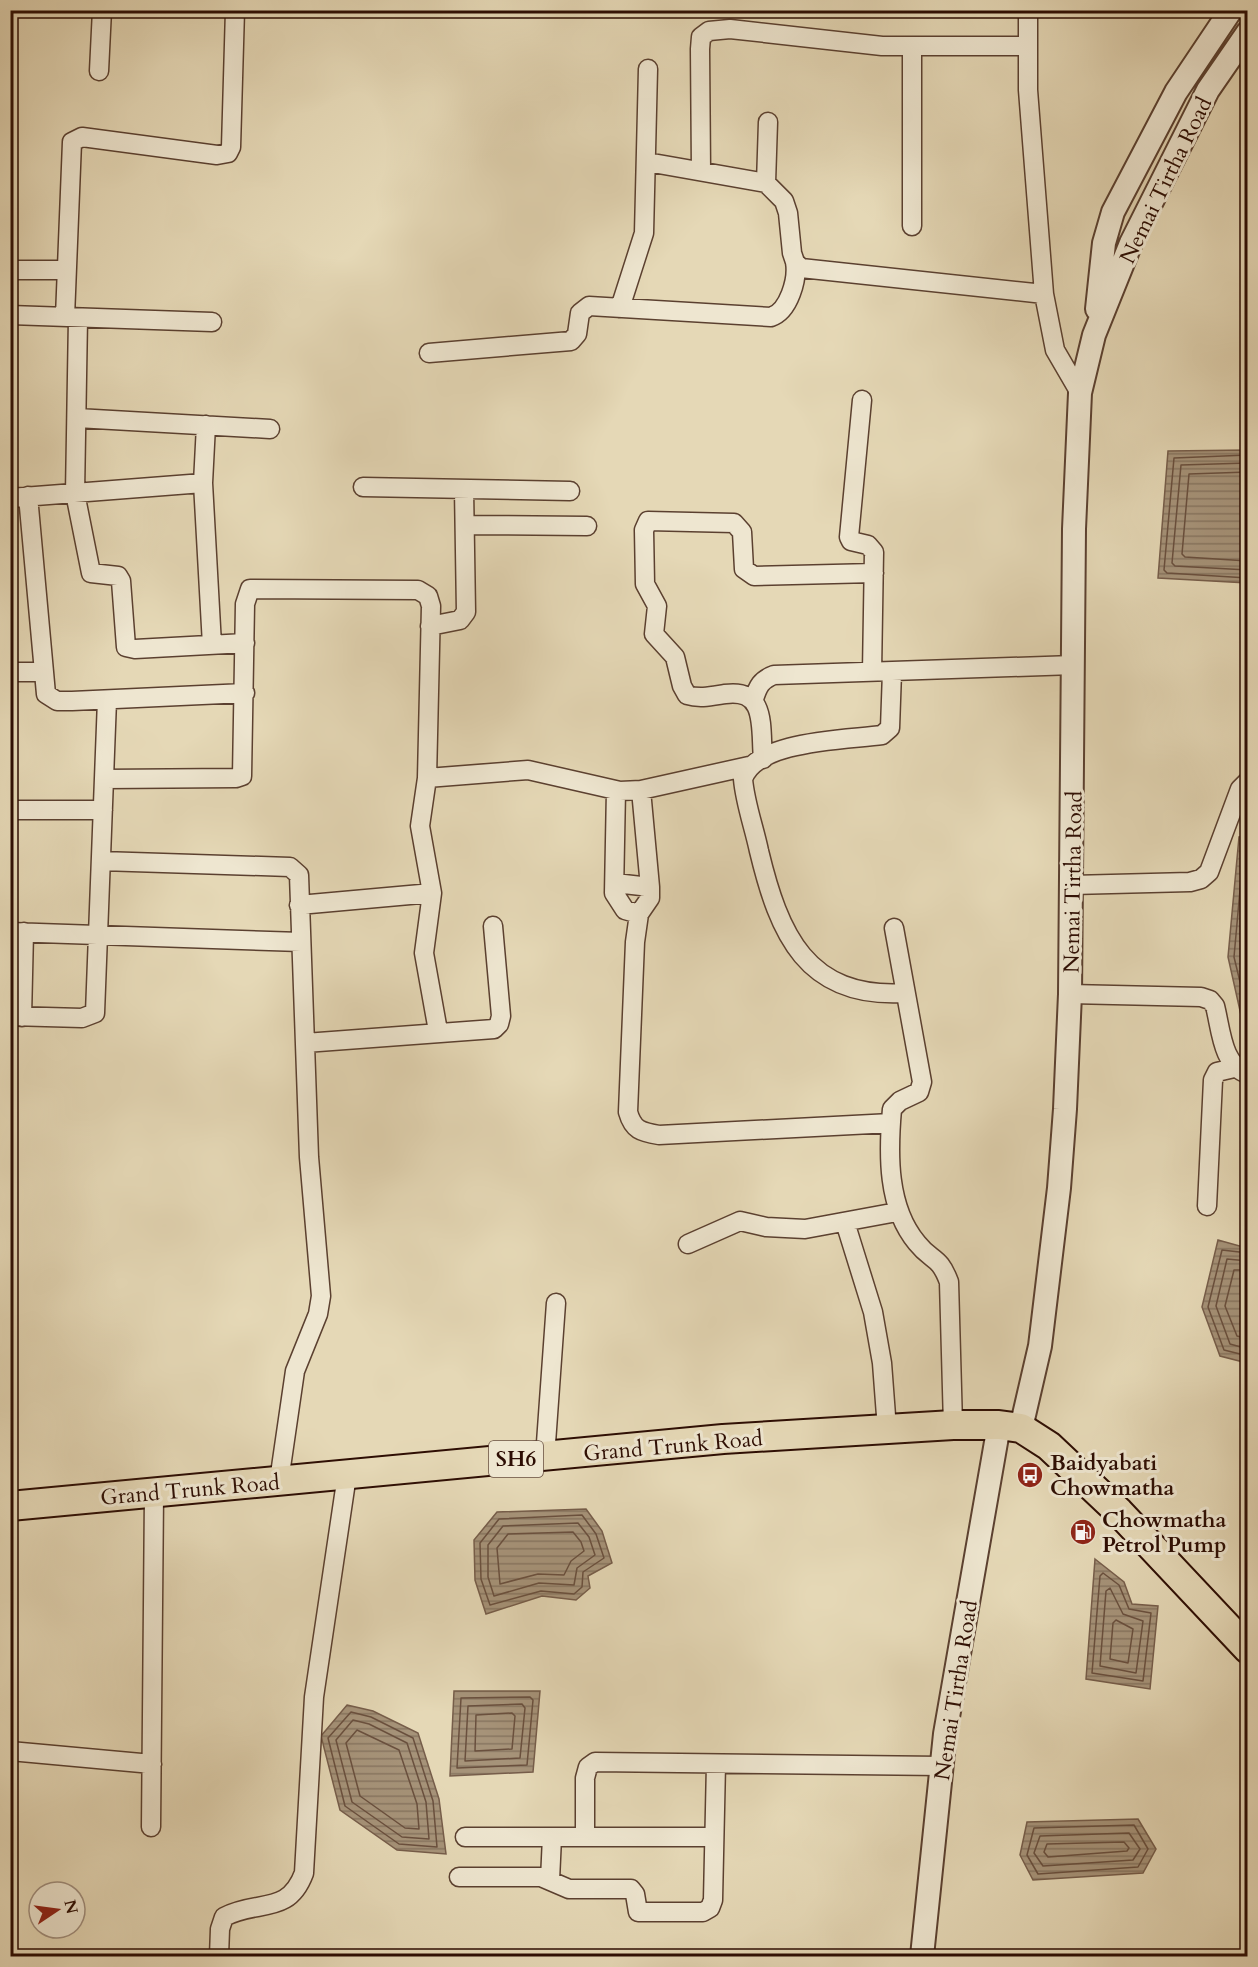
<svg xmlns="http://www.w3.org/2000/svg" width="1258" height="1967" font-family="Cardo,serif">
<defs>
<pattern id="water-rules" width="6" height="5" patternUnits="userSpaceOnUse" patternTransform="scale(1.5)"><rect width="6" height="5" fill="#a69379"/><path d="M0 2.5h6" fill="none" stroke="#887661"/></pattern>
</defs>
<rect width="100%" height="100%" fill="#e5d8b6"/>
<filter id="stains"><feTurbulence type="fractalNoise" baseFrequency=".00333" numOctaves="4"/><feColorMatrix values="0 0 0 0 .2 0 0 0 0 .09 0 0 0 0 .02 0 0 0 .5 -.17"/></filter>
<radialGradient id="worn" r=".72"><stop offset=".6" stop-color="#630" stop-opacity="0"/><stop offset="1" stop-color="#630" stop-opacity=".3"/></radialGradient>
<path fill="url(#water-rules)" stroke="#765d4a" stroke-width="1.5" d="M 1247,450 L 1247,583 L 1158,578 L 1168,451 Z
M 1247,836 L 1248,836 L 1247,1042 L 1228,957 L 1239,837 Z
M 1218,1240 L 1247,1248 L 1247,1363 L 1220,1356 L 1202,1307 Z
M 586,1509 L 602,1531 L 612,1563 L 588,1576 L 590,1588 L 576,1600 L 542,1596 L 486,1614 L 475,1580 L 474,1540 L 497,1512 Z
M 1095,1559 L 1124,1582 L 1132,1604 L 1158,1606 L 1150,1689 L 1086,1679 Z
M 454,1691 L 540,1691 L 533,1772 L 450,1776 Z
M 347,1705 L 373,1711 L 418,1733 L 439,1799 L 446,1854 L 397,1850 L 340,1810 L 321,1736 Z
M 1138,1819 L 1156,1849 L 1143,1873 L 1033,1880 L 1020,1855 L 1027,1822 Z"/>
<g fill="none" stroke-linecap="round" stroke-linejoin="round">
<path stroke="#6a503e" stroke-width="1.5" d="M 1248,455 L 1174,458 L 1164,570 L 1167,573 L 1248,578
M 1248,463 L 1181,465 L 1172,563 L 1175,566 L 1248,570
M 1248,472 L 1189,474 L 1182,554 L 1185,557 L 1248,561
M 1248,842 L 1244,845 L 1234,957 L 1248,1015
M 1248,893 L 1242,956 L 1248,982
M 1248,1253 L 1222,1250 L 1208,1307 L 1224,1350 L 1248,1356
M 1248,1261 L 1227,1259 L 1216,1306 L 1230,1344 L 1248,1349
M 1248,1270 L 1234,1270 L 1225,1306 L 1237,1336 L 1248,1339
M 582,1515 L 596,1534 L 604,1558 L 583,1572 L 582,1587 L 574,1594 L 541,1591 L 490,1605 L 481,1579 L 480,1543 L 499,1519 Z
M 578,1523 L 589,1537 L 595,1555 L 577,1568 L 574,1585 L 539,1583 L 494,1596 L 488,1577 L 488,1545 L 503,1526 Z
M 573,1532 L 581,1542 L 584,1551 L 571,1561 L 564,1575 L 538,1574 L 500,1584 L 497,1548 L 508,1534 Z
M 1103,1573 L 1119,1585 L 1129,1609 L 1151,1613 L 1143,1681 L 1092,1673 L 1100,1576 Z
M 1110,1588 L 1123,1614 L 1143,1621 L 1136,1673 L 1100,1666 L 1106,1591 Z
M 1116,1620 L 1133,1629 L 1128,1663 L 1110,1659 L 1113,1623 Z
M 530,1697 L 533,1700 L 527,1765 L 457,1768 L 461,1698 Z
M 522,1704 L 525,1708 L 520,1758 L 465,1761 L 468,1706 Z
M 351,1712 L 371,1717 L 413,1738 L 433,1801 L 437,1847 L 399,1844 L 345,1806 L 328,1738 Z
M 512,1713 L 515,1716 L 512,1749 L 475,1751 L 476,1715 Z
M 353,1720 L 369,1724 L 407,1743 L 426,1802 L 429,1839 L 402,1837 L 352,1802 L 336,1740 Z
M 357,1730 L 399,1750 L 417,1804 L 419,1829 L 405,1828 L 360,1796 L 346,1743 Z
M 1134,1825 L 1148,1849 L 1138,1867 L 1038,1874 L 1027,1855 L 1034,1828 Z
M 1129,1833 L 1140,1849 L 1133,1860 L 1043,1866 L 1034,1853 L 1040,1836 Z
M 1124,1842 L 1129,1848 L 1127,1851 L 1048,1857 L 1044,1852 L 1047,1844 Z"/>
<g stroke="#5b4030" stroke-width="21">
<path id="minor" d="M 1028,10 L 1028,90 L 1044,294 L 1055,350 L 1080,393
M 912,46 L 912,226
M 99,71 L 102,10
M 647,162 L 766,183 L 784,201 L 788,213 L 792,253 L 795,262 L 801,268 L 1044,294
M 701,171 L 700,49 L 701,37 L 709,31 L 730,29 L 882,46 L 1028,46
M 766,183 L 768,122
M 10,270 L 66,270
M 620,308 L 644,233 L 648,69
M 10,315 L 212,322
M 65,317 L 72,142 L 82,137 L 217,155 L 228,153 L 231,147 L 235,10
M 78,318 L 75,493 L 91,573 L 118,576 L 121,581 L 126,647 L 135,649 L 245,643
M 429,353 L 571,341 L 577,334 L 580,313 L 589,306 L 771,317 C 789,311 798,279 795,262
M 862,400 L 849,537 L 851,541 L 868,545 L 874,552 L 872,672
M 77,418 L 270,429
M 206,425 L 203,483 L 212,645
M 363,487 L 570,491
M 28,496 L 46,694 L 57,701 L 72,701 L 245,693
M 10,498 L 203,483
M 465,525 L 587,526
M 430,626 L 460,620 L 466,612 L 464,489
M 10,672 L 42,672
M 892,672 L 890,728 L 882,735 C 847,740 756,740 743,779 C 745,803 754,827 759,851 C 779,934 806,999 905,993
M 754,699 C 758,686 761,680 774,675 L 1074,665
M 763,759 C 760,729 768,688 725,694 C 712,696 700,699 687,695 L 682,686 L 675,657 L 654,634 L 657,606 L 645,584 L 644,530 L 648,521 L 734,523 L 742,532 L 744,569 L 754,576 L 874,573
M 427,778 L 528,770 L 620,791 L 641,790 L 749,766
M 104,779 L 236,778 L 242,776 L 245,604 L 250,589 L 418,590 L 428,596 L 431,606 L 427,778 L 420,826 L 432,893 L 424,953 L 438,1031
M 616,790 L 614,893 L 625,910 L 639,914
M 641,790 L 650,887 L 650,898 L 639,914 L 635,942 L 628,1112 C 633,1130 641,1132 659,1135 L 891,1123
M 10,810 L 103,810
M 101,861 L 290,867 L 299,875 L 309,1157 L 321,1296 L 318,1314 L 295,1371 L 279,1481
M 615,883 L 650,887
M 1072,885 L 1190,882 L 1201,879 L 1209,872 L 1240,789 L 1248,781
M 299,905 L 432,893
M 894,928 L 922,1082 L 919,1092 L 900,1101 L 892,1109 C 888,1154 887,1207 917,1243 C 932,1262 939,1255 949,1282 L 953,1425
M 10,932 L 301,942
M 1070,994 L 1201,997 L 1210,1000 L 1215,1006 C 1221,1029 1222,1066 1248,1074
M 10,1016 L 82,1018 L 95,1013 L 107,700
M 22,1017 L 24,932
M 305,1043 L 494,1029 L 499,1024 L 501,1016 L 493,926
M 1207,1206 L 1213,1080 L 1217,1072 L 1234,1068
M 845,1222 L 873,1312 L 882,1363 L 887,1429
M 688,1244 L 740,1221 L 766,1227 L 805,1229 L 897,1212
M 545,1457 L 556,1303
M 10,1751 L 152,1764
M 151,1827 L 154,1494
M 465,1837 L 713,1837
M 585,1837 L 585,1778 L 588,1767 L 595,1762 L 942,1766
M 459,1877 L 541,1877 L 569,1889 L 631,1889 L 635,1894 L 638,1912 L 703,1912 L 710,1908 L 713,1900 L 716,1764
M 550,1880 L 552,1837
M 219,1956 L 220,1929 L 224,1917 C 258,1899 288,1916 304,1873 L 314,1697 L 347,1475"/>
</g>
<g stroke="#5b4030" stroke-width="26">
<path id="tertiary" d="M 1097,309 L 1104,243 L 1113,212 L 1176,92 L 1231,10
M 1021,1428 L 1040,1346 L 1059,1188 L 1065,1109 L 1070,994 L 1074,529 L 1080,393 L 1094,335 L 1131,243 L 1208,90 L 1248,32
M 922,1956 L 945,1734 L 999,1425"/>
</g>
<g stroke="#2d0d03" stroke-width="32">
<path id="primary" d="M 10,1506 L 723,1439 L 953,1425 L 999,1425 L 1021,1428 L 1049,1446 L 1119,1512 L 1248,1649"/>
</g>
<use href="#minor" stroke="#eee6d0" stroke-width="18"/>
<use href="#tertiary" stroke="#eee6d0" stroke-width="22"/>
<use href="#primary" stroke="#e5d8b6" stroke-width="28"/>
</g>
<defs>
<g id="bus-disc" transform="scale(1.35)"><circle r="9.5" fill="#8f2418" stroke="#eee6d0"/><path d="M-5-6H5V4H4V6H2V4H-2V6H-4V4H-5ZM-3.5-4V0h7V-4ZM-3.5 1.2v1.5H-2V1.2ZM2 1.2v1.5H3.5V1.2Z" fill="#fff"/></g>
<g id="fuel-disc" transform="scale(1.35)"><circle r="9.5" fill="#8f2418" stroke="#eee6d0"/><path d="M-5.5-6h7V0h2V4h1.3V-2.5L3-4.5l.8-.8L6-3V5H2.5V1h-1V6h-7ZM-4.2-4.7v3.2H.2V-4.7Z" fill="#fff"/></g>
</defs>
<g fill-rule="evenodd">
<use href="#bus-disc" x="1030" y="1475"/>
<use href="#fuel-disc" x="1083" y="1532"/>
</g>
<g text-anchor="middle" stroke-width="6" stroke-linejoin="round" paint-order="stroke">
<rect fill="#eee6d0" stroke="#674e40" stroke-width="1.5" x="489" y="1441" width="54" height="36" rx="4.5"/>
<g font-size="21" font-weight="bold" fill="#2d0d03">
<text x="516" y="1466">SH6</text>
</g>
<g font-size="22" fill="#2d0d03" stroke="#eee6d0">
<text transform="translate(1165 180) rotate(-64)" y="8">Nemai Tirtha Road</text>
<text transform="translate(1072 882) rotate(-89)" y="8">Nemai Tirtha Road</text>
<text transform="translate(673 1445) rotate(-5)" y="8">Grand Trunk Road</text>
<text transform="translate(190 1489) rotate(-5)" y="8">Grand Trunk Road</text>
<text transform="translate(955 1690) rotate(-81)" y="8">Nemai Tirtha Road</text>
</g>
<g font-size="22" font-weight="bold" fill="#2d0d03" stroke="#eee6d0" text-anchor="start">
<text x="1050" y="1470">Baidyabati<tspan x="1050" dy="25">Chowmatha</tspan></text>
<text x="1102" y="1527">Chowmatha<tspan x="1102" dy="25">Petrol Pump</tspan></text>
</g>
</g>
<rect width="1258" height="1967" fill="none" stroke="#e5d8b6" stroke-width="36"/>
<rect x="12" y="12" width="1234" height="1943" fill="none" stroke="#2d0d03" stroke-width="3"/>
<rect x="18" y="18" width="1222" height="1931" fill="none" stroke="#2d0d03" stroke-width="1.5"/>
<g transform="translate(57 1910) rotate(77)"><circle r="28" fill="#eee6d0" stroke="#a18f7e" stroke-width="1.5"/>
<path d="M0-4.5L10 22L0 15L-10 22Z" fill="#8f2418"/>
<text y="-9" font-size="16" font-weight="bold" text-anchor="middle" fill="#2d0d03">N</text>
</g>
<rect width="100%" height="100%" filter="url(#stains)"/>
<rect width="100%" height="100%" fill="url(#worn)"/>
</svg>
